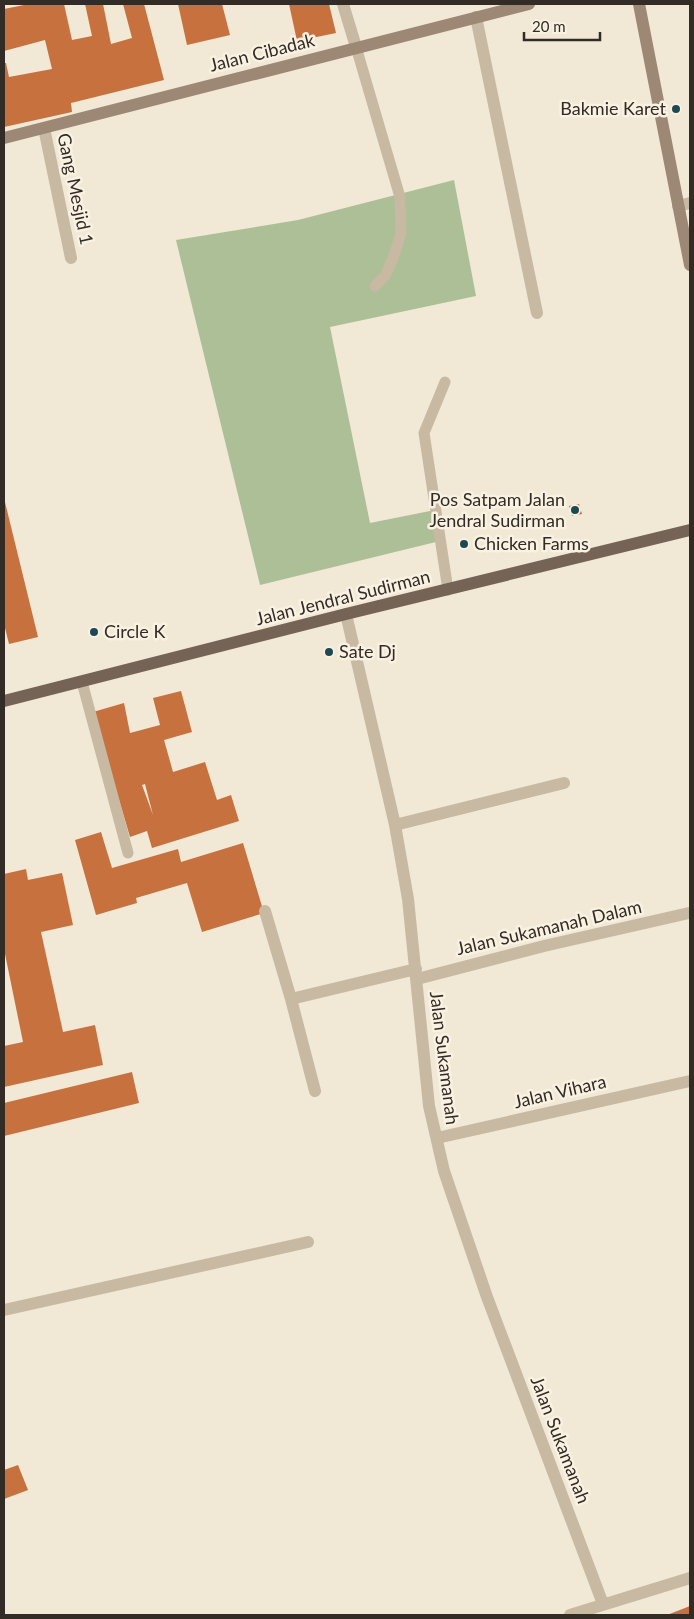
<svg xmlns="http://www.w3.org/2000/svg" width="694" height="1619" font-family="Lato,sans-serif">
<rect width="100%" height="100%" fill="#f1e8d6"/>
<path fill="#acbf97" d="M 454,180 L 476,296 L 330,327 L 370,523 L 435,510 L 440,541 L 260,585 L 176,240 L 298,220 Z"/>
<path fill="#c7713e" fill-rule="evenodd" d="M 29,4 L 64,4 L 72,40 L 92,36 L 85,4 L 103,4 L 111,44 L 132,38 L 123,4 L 144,4 L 164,80 L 71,103 L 72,112 L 4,127 L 4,63 L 6,63 L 9,77 L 52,69 L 45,40 L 4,51 L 4,9 Z
M 178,4 L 222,4 L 230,35 L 187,45 Z
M 289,4 L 329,4 L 336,33 L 297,41 Z
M 4,498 L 38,637 L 9,644 L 4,624 Z
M 579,504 L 582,514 L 572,516 L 569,506 Z
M 181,691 L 192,732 L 164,740 L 173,772 L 205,762 L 217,800 L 231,795 L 239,821 L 152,848 L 147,831 L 130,837 L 93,712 L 124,703 L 130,733 L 160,725 L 153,698 ZM 145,784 L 153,815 L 142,785 Z
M 101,832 L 112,868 L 178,849 L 181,862 L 243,843 L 264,913 L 202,932 L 187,883 L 136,898 L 137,903 L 96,915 L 75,840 Z
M 26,869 L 28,880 L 62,873 L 73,925 L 41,932 L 63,1032 L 95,1025 L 103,1065 L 4,1087 L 4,1046 L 23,1042 L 4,949 L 4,874 Z
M 132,1072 L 139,1103 L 4,1136 L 4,1103 Z
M 18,1465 L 28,1490 L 4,1499 L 4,1470 Z
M 690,1606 L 690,1615 L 667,1615 Z"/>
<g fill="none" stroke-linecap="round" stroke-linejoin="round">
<path stroke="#b4a38d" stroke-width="3" stroke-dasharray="2.5 2.5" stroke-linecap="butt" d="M 689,496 L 690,496"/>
<path stroke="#c8b9a3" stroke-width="11" d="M 356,47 L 400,197 L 401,233 L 394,256 L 385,276 L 375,286
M 445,382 L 424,433 L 448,590
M 82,682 L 128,853"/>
<path stroke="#c8b9a3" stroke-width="12" d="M 343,4 L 356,47
M 476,17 L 537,313
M 44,128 L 71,258
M 678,206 L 690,203
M 346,614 L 395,825 L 408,899 L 429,1106 L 444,1171 L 487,1297 L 603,1604
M 395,825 L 564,783
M 265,911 L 291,999 L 315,1091
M 417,979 L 544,946 L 689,913
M 291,999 L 416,969
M 437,1138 L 690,1081
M 4,1310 L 308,1242
M 570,1615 L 690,1578"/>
<path stroke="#9c8874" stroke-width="12" d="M 639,4 L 690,265
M 4,138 L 529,4"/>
<path stroke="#756455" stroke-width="12" d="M 4,701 L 346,614 L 690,530"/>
</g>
<g fill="#1b4954" stroke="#f9f1e2" stroke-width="2">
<circle cx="676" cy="109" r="5"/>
<circle cx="575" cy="510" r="5"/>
<circle cx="464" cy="544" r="5"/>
<circle cx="94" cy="632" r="5"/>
<circle cx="329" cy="652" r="5"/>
</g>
<g text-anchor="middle" stroke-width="5" stroke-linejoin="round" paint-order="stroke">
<g font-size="18" fill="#332b25" stroke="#f9f1e2">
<text transform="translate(262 53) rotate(-14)" y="6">Jalan Cibadak</text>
<text transform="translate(75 189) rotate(78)" y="6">Gang Mesjid 1</text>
<text transform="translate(343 598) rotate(-14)" y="6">Jalan Jendral Sudirman</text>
<text transform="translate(549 928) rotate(-13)" y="6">Jalan Sukamanah Dalam</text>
<text transform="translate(444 1058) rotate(83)" y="6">Jalan Sukamanah</text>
<text transform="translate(560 1092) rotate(-13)" y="6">Jalan Vihara</text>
<text transform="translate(560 1440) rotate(69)" y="6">Jalan Sukamanah</text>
</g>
<g font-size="18" fill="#332b25" stroke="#f9f1e2" text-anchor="start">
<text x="666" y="115" text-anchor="end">Bakmie Karet</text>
<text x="565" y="506" text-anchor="end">Pos Satpam Jalan<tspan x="565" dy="21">Jendral Sudirman</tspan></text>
<text x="474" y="550">Chicken Farms</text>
<text x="104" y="638">Circle K</text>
<text x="339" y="658">Sate Dj</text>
</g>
</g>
<rect width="694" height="1619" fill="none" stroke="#332b25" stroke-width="10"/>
<path d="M524 32v8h76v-8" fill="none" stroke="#332b25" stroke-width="2.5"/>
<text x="532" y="32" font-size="15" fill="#332b25" stroke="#f9f1e2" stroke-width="4" paint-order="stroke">20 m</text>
</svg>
